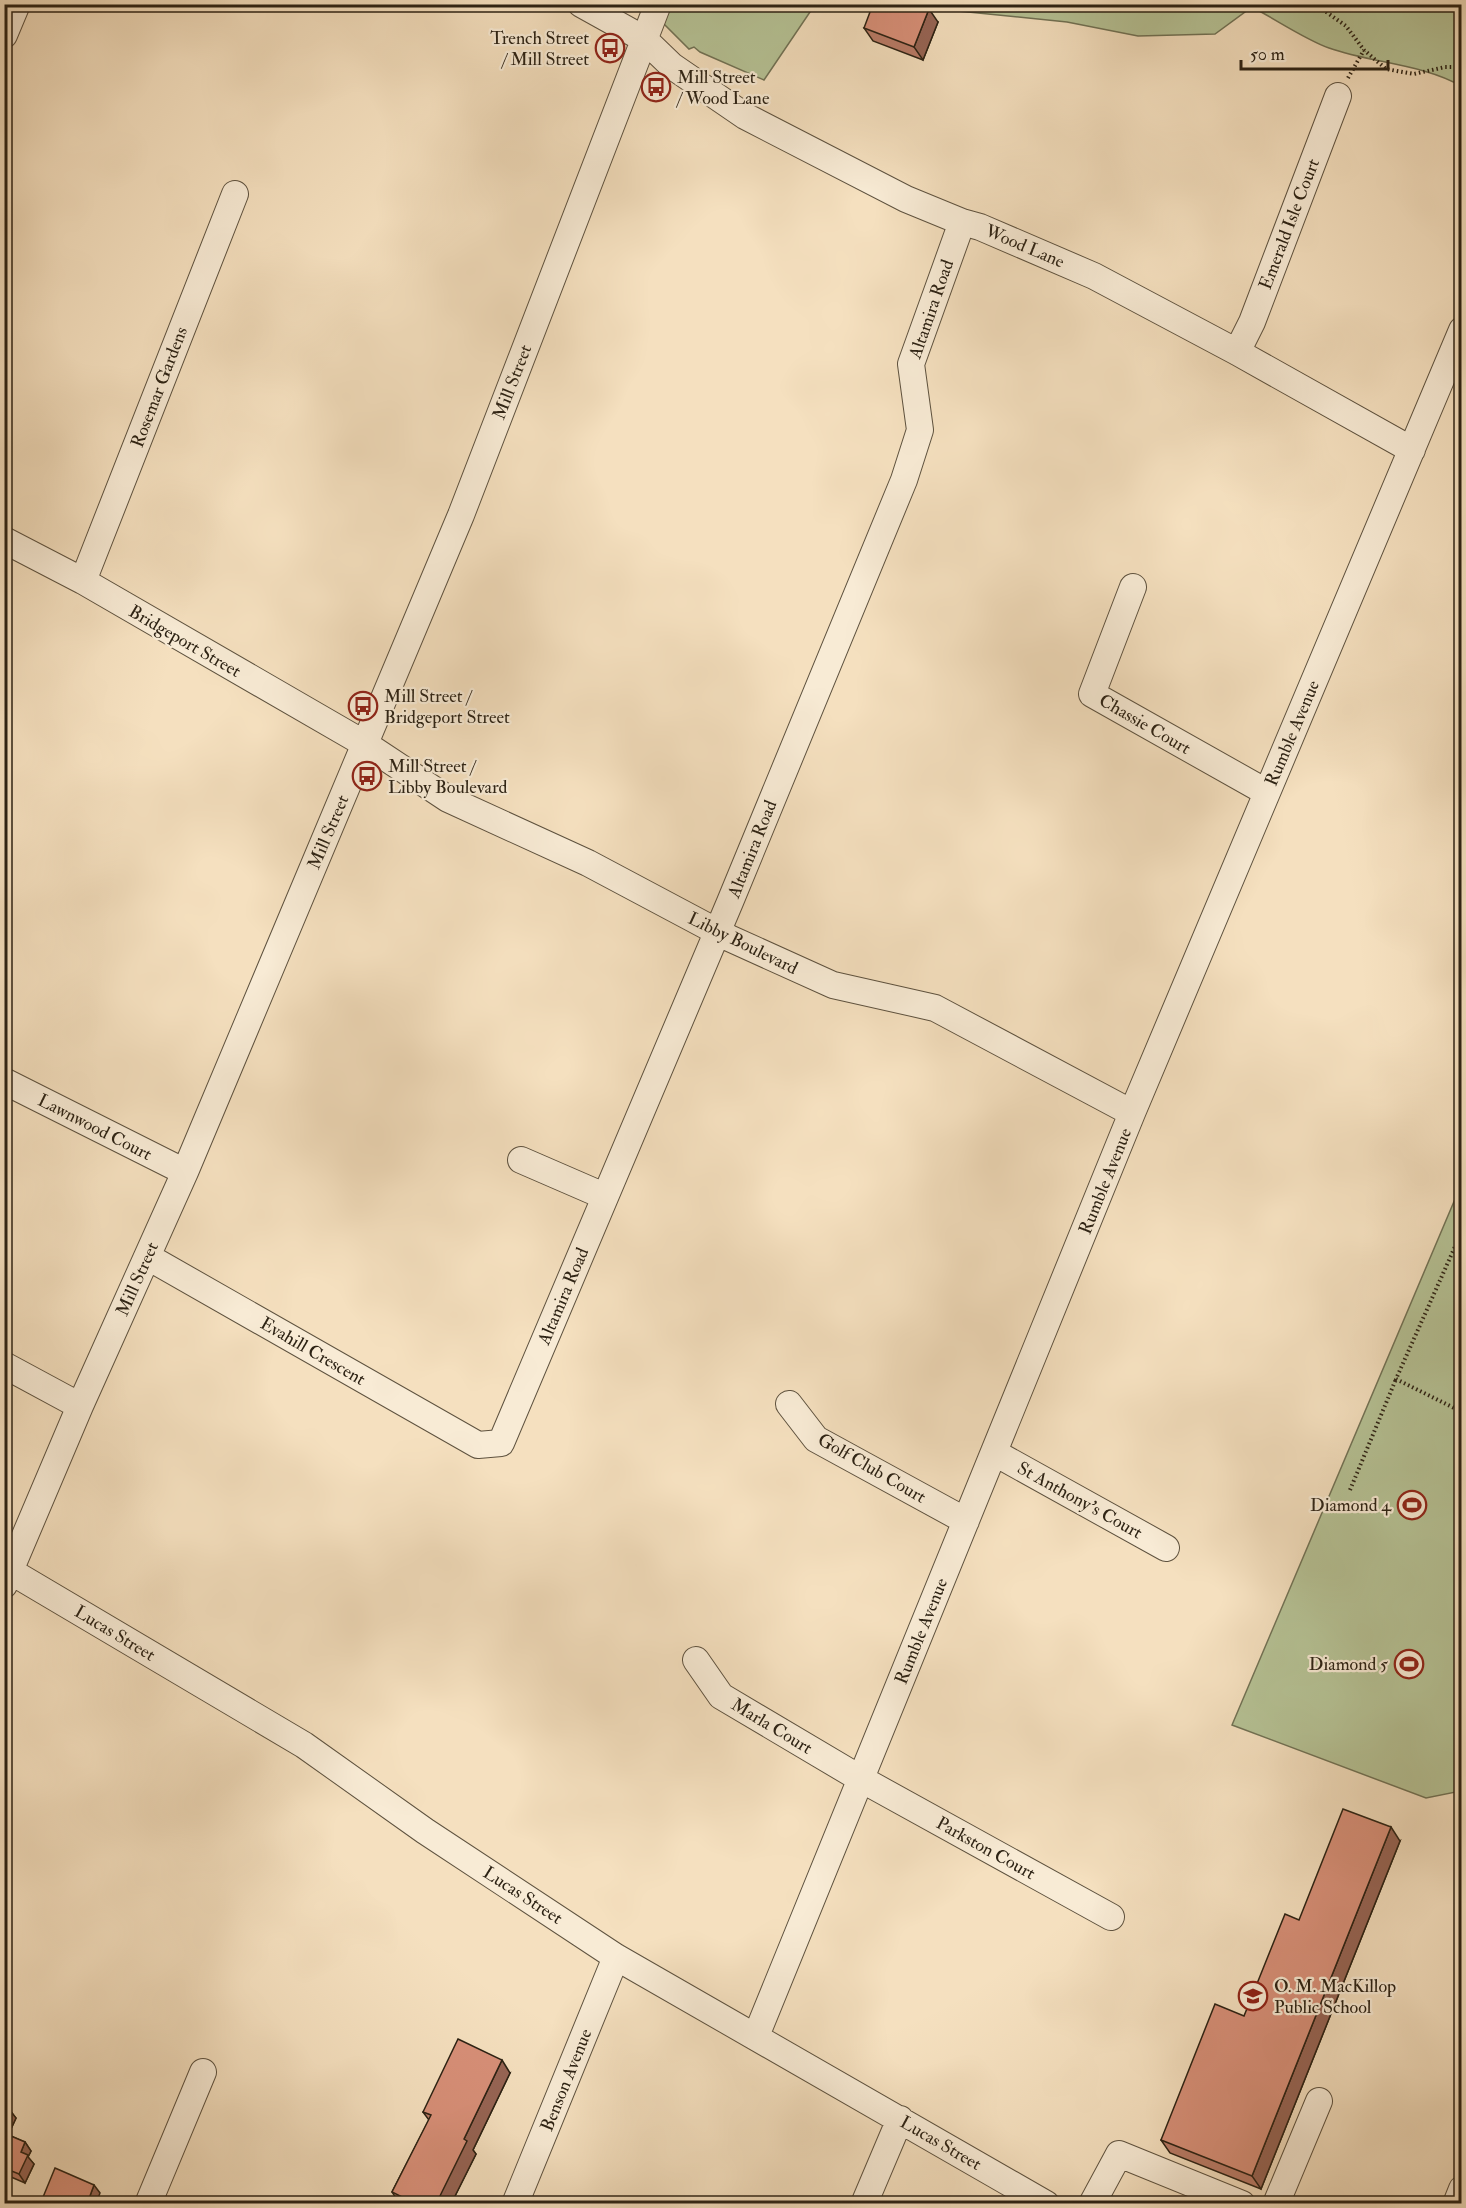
<svg xmlns="http://www.w3.org/2000/svg" width="1466" height="2208" font-family="'IM FELL Double Pica',serif">
<rect width="100%" height="100%" fill="#f5e0bf"/>
<filter id="stains"><feTurbulence type="fractalNoise" baseFrequency=".00333" numOctaves="4"/><feColorMatrix values="0 0 0 0 .2 0 0 0 0 .09 0 0 0 0 .02 0 0 0 .5 -.17"/></filter>
<radialGradient id="worn" r=".72"><stop offset=".6" stop-color="#630" stop-opacity="0"/><stop offset="1" stop-color="#630" stop-opacity=".3"/></radialGradient>
<path fill="#b6c396" stroke="#717255" stroke-width="1.5" d="M 671,5 L 872,5 L 812,9 L 764,80 L 700,52 L 694,47 L 689,49 L 663,23 Z
M 898,5 L 1461,5 L 1461,86 C 1423,64 1371,63 1329,48 C 1306,40 1275,19 1252,7 L 1215,34 L 1138,36 L 1067,22 Z
M 1461,1185 L 1461,1791 L 1426,1798 L 1232,1725 Z"/>
<g fill="none" stroke-linecap="round" stroke-linejoin="round">
<g stroke="#5e523f" stroke-width="28">
<path id="minor" d="M 581,4 L 644,39 L 672,66 L 745,116 L 906,199 L 962,222 L 980,227 L 1094,276 L 1237,352 L 1412,450
M 4,35 L 17,4
M 1237,352 L 1252,322 L 1338,96
M 4,540 L 83,581 L 365,744 L 448,799 L 588,863 L 729,938 L 833,985 L 935,1008 L 1132,1113
M 83,581 L 235,194
M 1133,587 L 1092,694 L 1266,792
M 4,1081 L 185,1172
M 521,1160 L 604,1196
M 148,1257 L 478,1445 L 501,1443 L 730,902 L 904,480 L 920,430 L 911,364 L 962,222
M 4,1365 L 80,1406
M 789,1404 L 816,1439 L 966,1521
M 995,1453 L 1166,1548
M 10,1571 L 304,1745 L 425,1831 L 616,1957 L 1046,2204
M 4,1585 L 80,1406 L 185,1172 L 461,515 L 658,4
M 696,1660 L 721,1696 L 861,1779 L 1111,1917
M 756,2036 L 1132,1113 L 1462,330
M 148,2204 L 203,2072
M 515,2204 L 616,1957
M 864,2204 L 900,2119
M 1092,2204 L 1119,2154 L 1242,2204
M 1276,2204 L 1319,2101
M 1456,2204 L 1462,2189"/>
</g>
<path stroke="#2c2214" stroke-width="4" stroke-dasharray="1.5 3" stroke-linecap="butt" d="M 1315,4 L 1346,26 L 1364,50 L 1386,69 L 1414,74 L 1445,67 L 1462,67
M 1348,78 L 1364,50
M 1462,1231 L 1396,1379 L 1462,1412
M 1350,1490 L 1396,1379"/>
<use href="#minor" stroke="#f8ebd5" stroke-width="26"/>
</g>
<path fill="#ba7c68" stroke="#2c2214" stroke-width="1.5" d="M 938,22 L 923,60 L 873,41 L 864,28 Z
M 1400,1841 L 1261,2189 L 1170,2153 L 1161,2140 L 1244,2016 L 1299,1920 Z
M 510,2073 L 473,2150 L 476,2154 L 451,2204 L 400,2204 L 392,2192 L 429,2120 L 423,2112 Z
M 4,2107 L 9,2109 L 16,2118 L 8,2135 L 25,2142 L 31,2151 L 28,2157 L 34,2164 L 25,2183 L 4,2174 Z"/>
<path fill="#976555" stroke="#2c2214" stroke-width="1.5" d="M 929,9 L 938,22 L 923,60 L 914,47 Z
M 1391,1827 L 1400,1841 L 1261,2189 L 1252,2176 Z
M 502,2060 L 510,2073 L 473,2150 L 476,2154 L 451,2204 L 436,2204 L 464,2139 Z
M 9,2109 L 16,2118 L 6,2140 L 4,2137 L 4,2121 Z
M 25,2142 L 31,2151 L 28,2157 L 34,2164 L 25,2183 L 19,2174 L 21,2152 Z
M 94,2185 L 100,2193 L 96,2204 L 87,2204 Z"/>
<path fill="#d89079" stroke="#2c2214" stroke-width="1.5" d="M 873,4 L 918,4 L 929,9 L 914,47 L 864,28 Z
M 1343,1809 L 1391,1827 L 1252,2176 L 1161,2140 L 1215,2004 L 1244,2016 L 1285,1914 L 1299,1920 Z
M 458,2039 L 502,2060 L 464,2139 L 467,2141 L 436,2204 L 413,2204 L 414,2203 L 392,2192 L 431,2115 L 423,2112 Z
M 4,2107 L 9,2109 L 4,2121 Z
M 4,2133 L 25,2142 L 21,2152 L 28,2155 L 19,2174 L 4,2168 Z
M 55,2168 L 94,2185 L 87,2204 L 43,2204 L 41,2202 Z"/>
<defs>
<g id="bus-ring" transform="scale(1.5)"><circle r="9.5" fill="#f8ebd5" stroke="#8f2418" stroke-width="1.5"/><path d="M-5-6H5V4H4V6H2V4H-2V6H-4V4H-5ZM-3.5-4V0h7V-4ZM-3.5 1.2v1.5H-2V1.2ZM2 1.2v1.5H3.5V1.2Z" fill="#8f2418"/></g>
<g id="stadium-ring" transform="scale(1.5)"><circle r="9.5" fill="#f8ebd5" stroke="#8f2418" stroke-width="1.5"/><path d="M0-5a6.5 5 0 1 0 0 10a6.5 5 0 1 0 0-10ZM-3.5-1.8h7v3.6h-7Z" fill="#8f2418"/></g>
<g id="school-ring" transform="scale(1.5)"><circle r="9.5" fill="#f8ebd5" stroke="#8f2418" stroke-width="1.5"/><path d="M0-5L7-2L0 1L-7-2ZM-4 1L0 2.5L4 1V4Q0 6-4 4Z" fill="#8f2418"/></g>
</defs>
<g fill-rule="evenodd">
<use href="#bus-ring" x="610" y="48"/>
<use href="#bus-ring" x="656" y="87"/>
<use href="#bus-ring" x="363" y="706"/>
<use href="#bus-ring" x="367" y="776"/>
<use href="#stadium-ring" x="1412" y="1505"/>
<use href="#stadium-ring" x="1409" y="1664"/>
<use href="#school-ring" x="1253" y="1996"/>
</g>
<g text-anchor="middle" stroke-width="4.5" stroke-linejoin="round" paint-order="stroke">
<g font-size="18" fill="#2c2214" stroke="#f8ebd5" text-anchor="start">
<text x="589" y="44" text-anchor="end">Trench Street<tspan x="589" dy="21">/ Mill Street</tspan></text>
<text x="677" y="83">Mill Street<tspan x="677" dy="21">/ Wood Lane</tspan></text>
<text x="384" y="702">Mill Street /<tspan x="384" dy="21">Bridgeport Street</tspan></text>
<text x="388" y="772">Mill Street /<tspan x="388" dy="21">Libby Boulevard</tspan></text>
<text x="1391" y="1511" text-anchor="end">Diamond 4</text>
<text x="1388" y="1670" text-anchor="end">Diamond 5</text>
<text x="1274" y="1992">O. M. MacKillop<tspan x="1274" dy="21">Public School</tspan></text>
</g>
<g font-size="18" fill="#2c2214" stroke="#f8ebd5">
<text transform="translate(1289 224) rotate(-69)" y="6">Emerald Isle Court</text>
<text transform="translate(1025 246) rotate(23)" y="6">Wood Lane</text>
<text transform="translate(931 309) rotate(-71)" y="6">Altamira Road</text>
<text transform="translate(512 382) rotate(-69)" y="6">Mill Street</text>
<text transform="translate(159 387) rotate(-69)" y="6">Rosemar Gardens</text>
<text transform="translate(185 641) rotate(30)" y="6">Bridgeport Street</text>
<text transform="translate(1145 724) rotate(30)" y="6">Chassie Court</text>
<text transform="translate(1292 733) rotate(-67)" y="6">Rumble Avenue</text>
<text transform="translate(328 832) rotate(-67)" y="6">Mill Street</text>
<text transform="translate(752 849) rotate(-68)" y="6">Altamira Road</text>
<text transform="translate(743 943) rotate(26)" y="6">Libby Boulevard</text>
<text transform="translate(95 1127) rotate(27)" y="6">Lawnwood Court</text>
<text transform="translate(1105 1181) rotate(-68)" y="6">Rumble Avenue</text>
<text transform="translate(137 1279) rotate(-66)" y="6">Mill Street</text>
<text transform="translate(563 1296) rotate(-67)" y="6">Altamira Road</text>
<text transform="translate(313 1351) rotate(30)" y="6">Evahill Crescent</text>
<text transform="translate(872 1468) rotate(30)" y="6">Golf Club Court</text>
<text transform="translate(1080 1500) rotate(29)" y="6">St Anthony's Court</text>
<text transform="translate(921 1631) rotate(-68)" y="6">Rumble Avenue</text>
<text transform="translate(115 1633) rotate(31)" y="6">Lucas Street</text>
<text transform="translate(772 1726) rotate(31)" y="6">Marla Court</text>
<text transform="translate(986 1848) rotate(29)" y="6">Parkston Court</text>
<text transform="translate(523 1895) rotate(33)" y="6">Lucas Street</text>
<text transform="translate(566 2080) rotate(-68)" y="6">Benson Avenue</text>
<text transform="translate(941 2143) rotate(30)" y="6">Lucas Street</text>
</g>
</g>
<rect width="1466" height="2208" fill="none" stroke="#f5e0bf" stroke-width="24"/>
<rect x="6" y="6" width="1454" height="2196" fill="none" stroke="#2c2214" stroke-width="3"/>
<rect x="12" y="12" width="1442" height="2184" fill="none" stroke="#2c2214" stroke-width="1.5"/>
<path d="M1241 60v9h147v-9" fill="none" stroke="#2c2214" stroke-width="3"/>
<text x="1250" y="60" font-size="18" fill="#2c2214" stroke="#f8ebd5" stroke-width="4.5" paint-order="stroke">50 m</text>
<rect width="100%" height="100%" filter="url(#stains)"/>
<rect width="100%" height="100%" fill="url(#worn)"/>
</svg>
